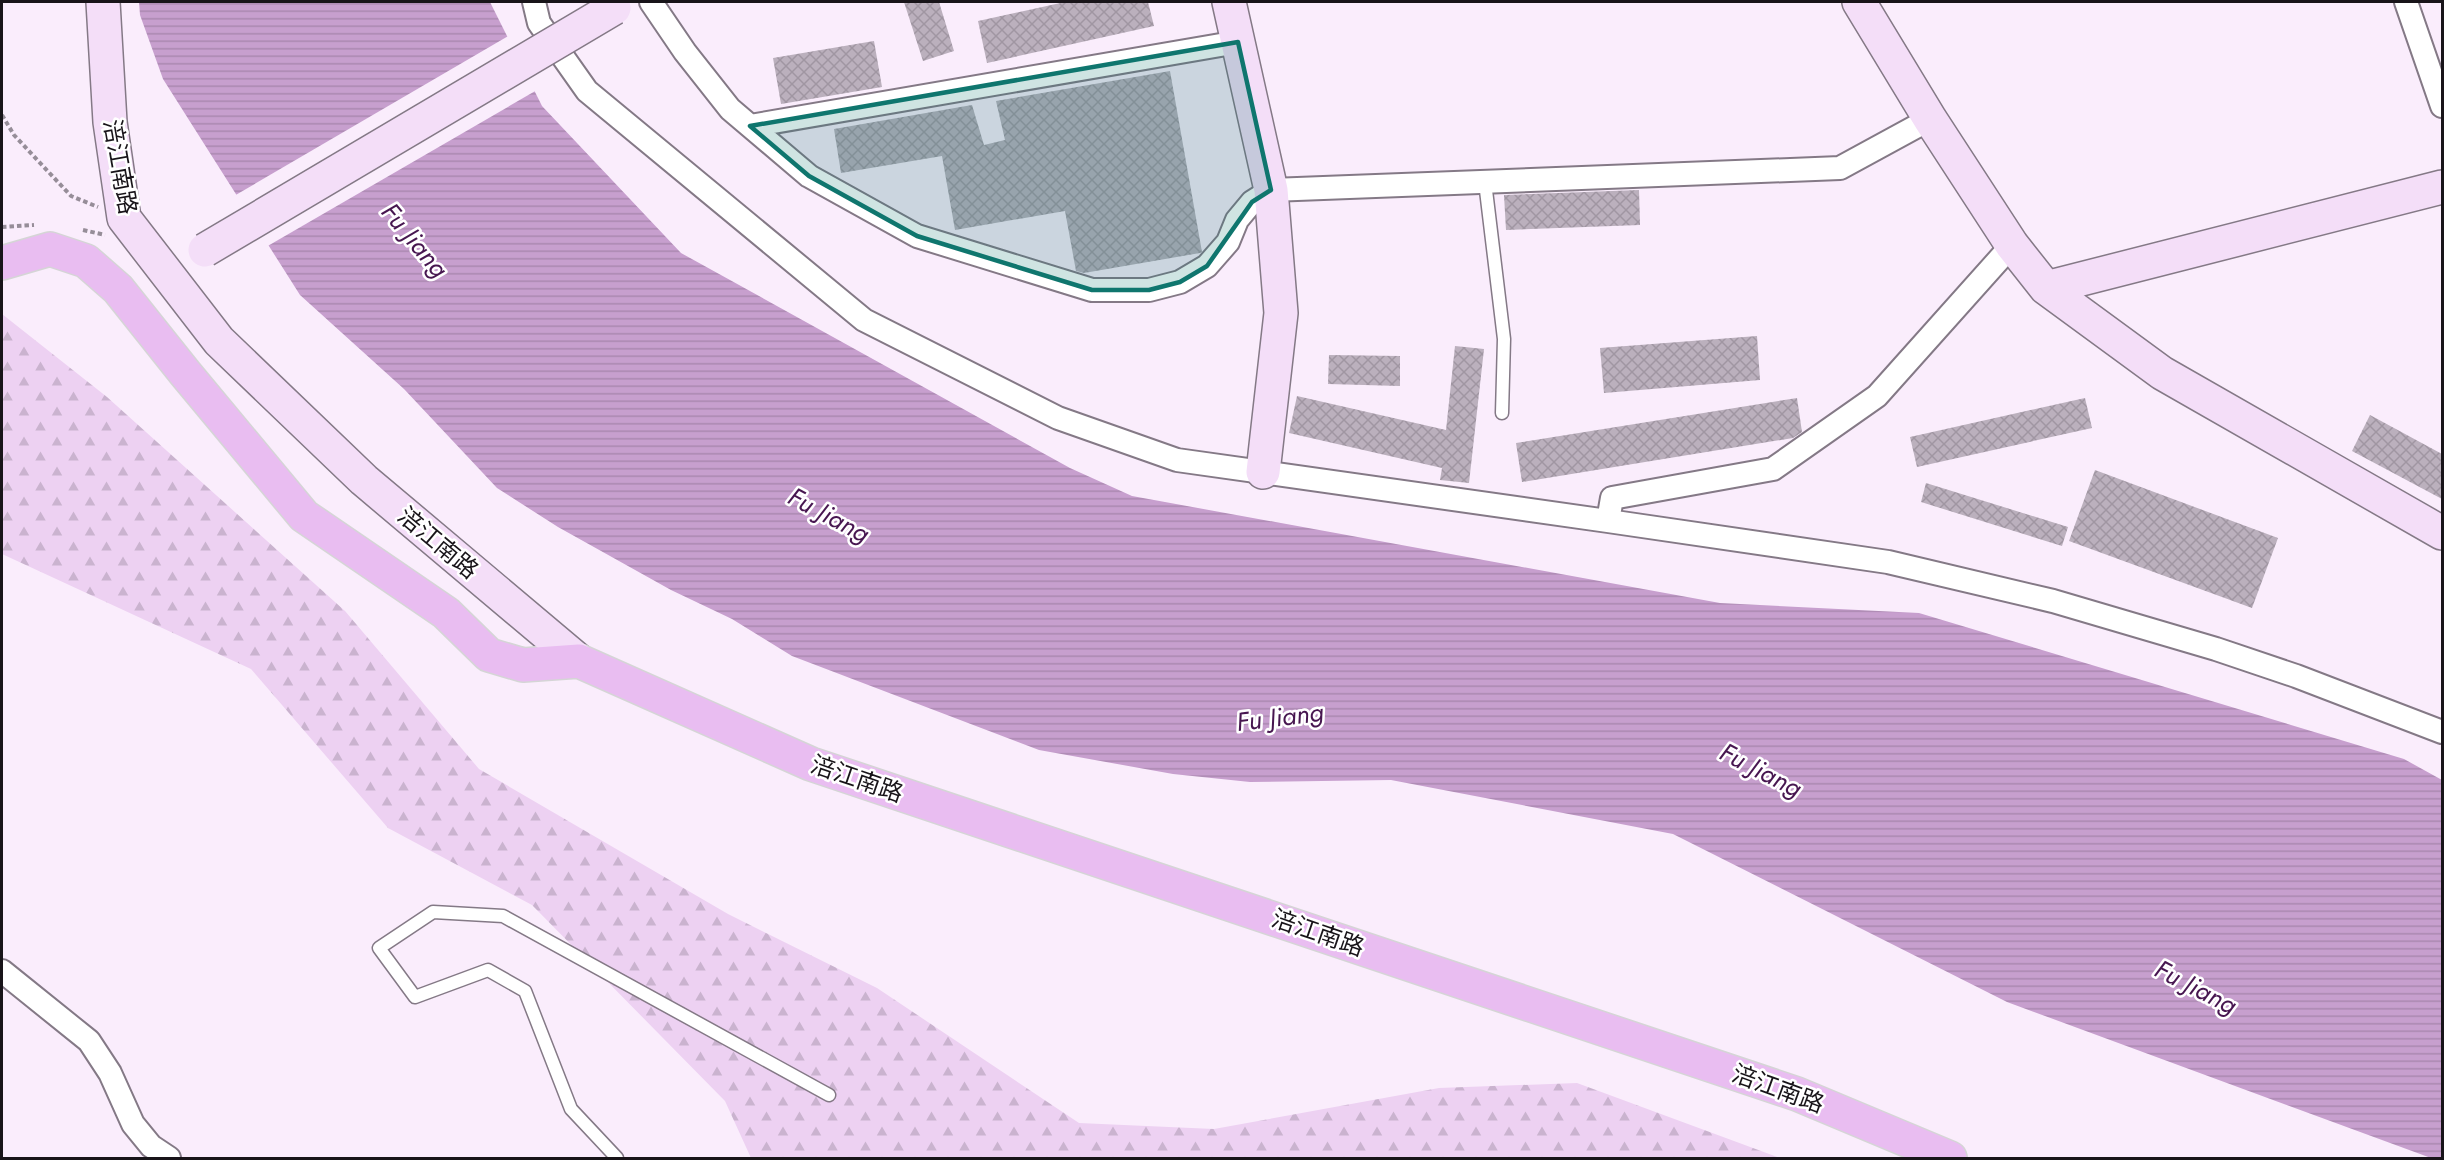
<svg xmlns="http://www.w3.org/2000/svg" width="2444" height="1160" viewBox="0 0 2444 1160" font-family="Jost,'Noto Sans SC',sans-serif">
<defs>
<pattern id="forest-firs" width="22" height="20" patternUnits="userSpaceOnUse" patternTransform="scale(1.5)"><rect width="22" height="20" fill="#edd1f2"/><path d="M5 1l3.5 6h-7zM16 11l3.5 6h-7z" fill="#cab3cf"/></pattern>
<pattern id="water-rules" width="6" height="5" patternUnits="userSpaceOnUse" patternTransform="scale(1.5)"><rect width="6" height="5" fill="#c79fce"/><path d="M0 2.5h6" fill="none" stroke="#aa88b0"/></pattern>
<pattern id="building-cross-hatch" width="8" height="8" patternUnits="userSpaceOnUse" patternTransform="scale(1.5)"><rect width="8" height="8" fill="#bbb0bd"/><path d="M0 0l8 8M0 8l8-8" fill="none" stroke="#a096a2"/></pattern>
</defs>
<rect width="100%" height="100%" fill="#faedfc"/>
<path fill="url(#forest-firs)" d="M2 314 107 397 345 611 479 769 728 914 877 988 1079 1123 1214 1129 1439 1088 1577 1083 1780 1158H751L725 1101 532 905 388 828 251 669 2 554Z"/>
<path fill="url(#water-rules)" d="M139 2H490L542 106 681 253 1070 468 1132 496 1720 603 1919 613 2404 759 2442 780V1158H2431L2007 1002 1673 834 1391 780 1250 782 1173 774 1039 750 792 656 732 619 671 590 558 527 497 488 404 389 300 295 163 79 140 15Z"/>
<path fill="#faedfc" d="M510 35 537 90 266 247 234 196Z"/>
<path fill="url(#building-cross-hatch)" d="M904 2H939L954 51 923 61Z
M1065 2H1148L1154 26 987 63 978 21Z
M874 41 882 87 781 104 773 58Z
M1170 71 1202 252 1200 253 1084 273 1076 271 1065 211 955 230 942 156 841 173 834 129 972 105 984 145 1005 140 996 101Z
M1639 190 1640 225 1506 230 1504 195Z
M1757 336 1760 380 1604 393 1600 348Z
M1455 346 1484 349 1469 483 1440 480 1442 468 1289 433 1297 396 1446 430Z
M1329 355 1400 356V386L1328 384Z
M1797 398 1802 432 1793 438 1522 482 1516 443Z
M2085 398 2092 428 1917 467 1910 437Z
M2370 415 2442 454V499L2352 451Z
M2095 470 2278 538 2252 608 2069 541Z
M1926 483 2068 527 2062 546 1921 502Z"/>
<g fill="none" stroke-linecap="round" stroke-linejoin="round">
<g stroke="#847986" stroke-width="15">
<path id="lane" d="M1485 182 1504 339 1502 413
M617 1158 571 1109 525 991 488 970 415 997 379 948 433 912 503 916 829 1095"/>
</g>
<g stroke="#847986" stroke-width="26">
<path id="street" d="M534 2 539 23 587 91 864 320 1058 418 1177 460 1608 521 1612 498 1773 469 1877 396 2012 245
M651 2 685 52 730 109 809 176 917 236 1092 290H1149L1180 282 1207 266 1228 242 1237 220 1252 202 1271 190 1840 168 1930 119
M2406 2 2442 106
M750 126 1238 42
M1608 521 1888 562 2053 601 2216 649 2296 676 2442 732
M2 971 89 1041 110 1073 133 1124 151 1146 169 1158"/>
</g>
<g stroke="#847986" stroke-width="36">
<path id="secondary" d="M103 2 110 122 124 218 219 341 364 480 579 661
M1229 2 1271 190 1281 313 1263 472
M1859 2 1930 119 2012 245 2046 288 2162 373 2442 533
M2046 288 2442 187"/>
</g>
<g stroke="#d5d5d6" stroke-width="36">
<path id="primary" d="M2 263 50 249 86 261 118 289 185 373 304 516 446 613 489 655 523 665 579 661 811 764 1797 1094 1950 1158"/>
</g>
<path stroke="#968d98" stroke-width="4" stroke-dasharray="4.5 3" stroke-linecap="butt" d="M2 115 14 135 71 196 98 207
M2 227 34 225
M83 230 105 235"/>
<use href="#lane" stroke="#fff" stroke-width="12"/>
<use href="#street" stroke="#fff" stroke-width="22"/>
<use href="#secondary" stroke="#f4def8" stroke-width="33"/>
<use href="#primary" stroke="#e9bdf1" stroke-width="33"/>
<g stroke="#847986" stroke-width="36" stroke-linecap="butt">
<path id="secondary-bridge" d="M205 250 614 8"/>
</g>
<use href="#secondary-bridge" stroke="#f4def8" stroke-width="33"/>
</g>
<path fill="#0f766e" fill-opacity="0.2" stroke="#0f766e" stroke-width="4.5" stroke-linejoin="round" d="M1238 42 1271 190 1252 202 1207 266 1180 282 1149 290H1092L917 236 809 176 750 126Z"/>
<g text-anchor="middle" stroke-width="5" stroke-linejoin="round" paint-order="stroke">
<g font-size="24" fill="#181419" stroke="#fff">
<text transform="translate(120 167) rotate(80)" y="8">涪江南路</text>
<text transform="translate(438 543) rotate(40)" y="8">涪江南路</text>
<text transform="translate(857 779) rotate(19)" y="8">涪江南路</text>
<text transform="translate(1318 933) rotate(19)" y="8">涪江南路</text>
<text transform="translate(1778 1089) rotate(20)" y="8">涪江南路</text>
</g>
<g font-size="26" font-style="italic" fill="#471650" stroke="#fff">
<text transform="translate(415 240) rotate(50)" y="9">Fu Jiang</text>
<text transform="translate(829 515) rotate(28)" y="9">Fu Jiang</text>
<text transform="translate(1280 717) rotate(-7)" y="9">Fu Jiang</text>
<text transform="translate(1761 770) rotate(27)" y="9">Fu Jiang</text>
<text transform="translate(2196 987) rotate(27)" y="9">Fu Jiang</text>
</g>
</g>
<rect width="2444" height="1160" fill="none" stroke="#181419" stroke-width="6"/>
</svg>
